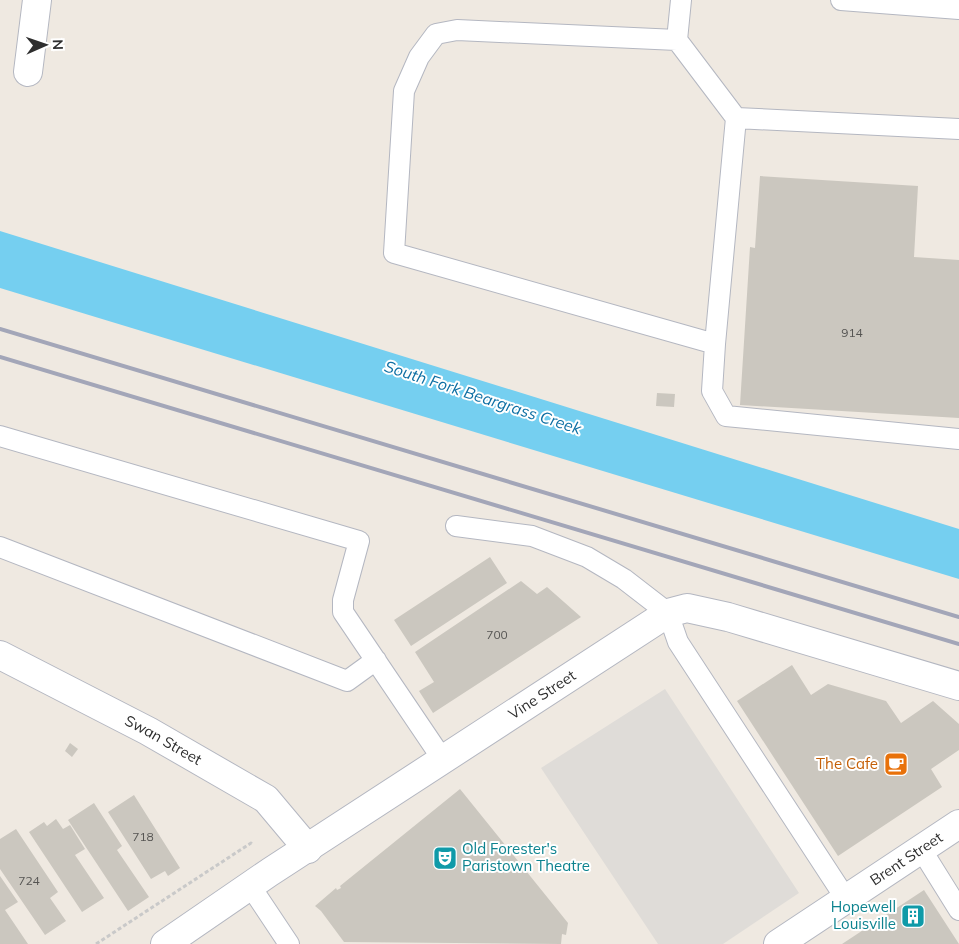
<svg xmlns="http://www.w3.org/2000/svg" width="959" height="944" viewBox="0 0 959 944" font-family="Mulish,sans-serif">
<rect width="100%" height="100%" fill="#efe9e1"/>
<path fill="#dfdcd8" d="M665 689 799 893 723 944H658L541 768Z"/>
<path fill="#75cff0" d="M0 231 959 529V579L0 288Z"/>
<path fill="#cbc7bf" d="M760 176 918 186 914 257 959 260V418L740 405 750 247 755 248Z
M657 393 675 394 674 407 656 406Z
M490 557 507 583 411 646 394 620Z
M521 581 537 594 547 587 581 617 433 713 419 691 434 682 415 652Z
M792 665 811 695 828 684 886 701 901 723 933 701 959 724V750L931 769 942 787 838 856 737 701Z
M70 743 78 749 72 757 65 751Z
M460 789 568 923 566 935 562 934 561 944 344 942 321 911 315 906 336 888 337 890 341 888 340 886Z
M134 795 180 868 168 876 165 871 151 879 108 812Z
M94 803 122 846 117 850 149 897 128 911 68 820Z
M56 819 63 829 70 825 85 849 75 855 104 898 82 912 29 832 44 822 47 826Z
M16 829 58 892 50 898 66 921 45 935 0 869V839Z
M0 876 18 902 5 910 28 944H0Z
M924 890 959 944H842Z"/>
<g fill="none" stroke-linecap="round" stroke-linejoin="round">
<g stroke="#b4b7c1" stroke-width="22">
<path id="lane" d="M681 0 677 40 457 30 436 34 419 57 404 91 394 253 715 344 712 391 726 416 959 439
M841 0 959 9
M677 40 736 118 715 344
M736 118 959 129
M0 436 359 541 343 600V612L443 760
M456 526 532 536 587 557 624 579 668 613 678 642 846 899
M0 547 347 681 376 660
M921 849 959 910
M251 887 289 944"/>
</g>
<g stroke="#b4b7c1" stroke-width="30">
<g id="street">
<path d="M28 72 37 0"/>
<path id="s1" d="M0 655 148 731 266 799 308 849"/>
<path id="s2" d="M165 944 270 872 668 613 687 608 728 617 959 686"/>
<path id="s3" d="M778 944 959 824"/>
</g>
</g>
<path stroke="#c9c9c9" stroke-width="3" stroke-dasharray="4 2.5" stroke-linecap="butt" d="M96 944 251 843 253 845"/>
<use href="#lane" stroke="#fff" stroke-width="20"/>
<use href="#street" stroke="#fff" stroke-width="28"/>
<path stroke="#a3a6b8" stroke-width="4" d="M0 329 959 617
M0 357 959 644"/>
</g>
<defs>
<g id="cafe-square" transform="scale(1.25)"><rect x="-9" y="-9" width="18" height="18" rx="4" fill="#e8710a" stroke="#fff"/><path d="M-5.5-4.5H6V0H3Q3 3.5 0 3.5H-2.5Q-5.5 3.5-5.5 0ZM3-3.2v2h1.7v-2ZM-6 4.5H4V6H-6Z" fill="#fff"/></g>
<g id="theatre-square" transform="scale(1.25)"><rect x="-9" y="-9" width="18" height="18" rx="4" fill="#0f9aa8" stroke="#fff"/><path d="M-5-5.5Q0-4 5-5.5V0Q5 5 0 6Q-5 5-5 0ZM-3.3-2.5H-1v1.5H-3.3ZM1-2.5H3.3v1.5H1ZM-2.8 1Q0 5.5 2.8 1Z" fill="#fff"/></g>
<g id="building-square" transform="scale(1.25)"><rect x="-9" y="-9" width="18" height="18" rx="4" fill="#0f9aa8" stroke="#fff"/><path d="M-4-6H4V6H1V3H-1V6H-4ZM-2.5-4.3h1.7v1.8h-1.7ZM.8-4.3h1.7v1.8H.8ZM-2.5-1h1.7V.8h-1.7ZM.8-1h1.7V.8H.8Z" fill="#fff"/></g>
</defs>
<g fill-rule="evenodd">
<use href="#cafe-square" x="896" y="764"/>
<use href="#theatre-square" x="445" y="858"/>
<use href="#building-square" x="913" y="916"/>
</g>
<g text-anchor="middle" stroke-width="4" stroke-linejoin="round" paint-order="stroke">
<g font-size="12" fill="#555452">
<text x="852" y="337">914</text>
<text x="497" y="639">700</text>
<text x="143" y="841">718</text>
<text x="29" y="885">724</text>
</g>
<g font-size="15" fill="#2e2e2e" stroke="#fff">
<text dy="5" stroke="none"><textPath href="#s2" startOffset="452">Vine Street</textPath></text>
<text dy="5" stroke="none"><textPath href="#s1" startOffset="184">Swan Street</textPath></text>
<text dy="5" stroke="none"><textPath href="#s3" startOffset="154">Brent Street</textPath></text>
</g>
<g font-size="15" fill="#c56008" stroke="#fff" text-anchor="end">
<text x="878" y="769">The Cafe</text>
</g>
<g font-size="15" fill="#0d838f" stroke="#fff" text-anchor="start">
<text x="462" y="854">Old Forester's<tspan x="462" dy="17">Paristown Theatre</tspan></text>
<text x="896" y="912" text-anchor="end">Hopewell<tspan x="896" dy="17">Louisville</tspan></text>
</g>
<g font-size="16" font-style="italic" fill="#0d6fa3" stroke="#fff">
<text transform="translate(483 397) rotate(18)" y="6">South Fork Beargrass Creek</text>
</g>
</g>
<g transform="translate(45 45) rotate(88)" stroke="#ffffff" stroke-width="4" paint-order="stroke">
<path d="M0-4L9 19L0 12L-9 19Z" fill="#2e2e2e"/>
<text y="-8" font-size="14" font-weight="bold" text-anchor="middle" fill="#2e2e2e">N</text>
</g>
</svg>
